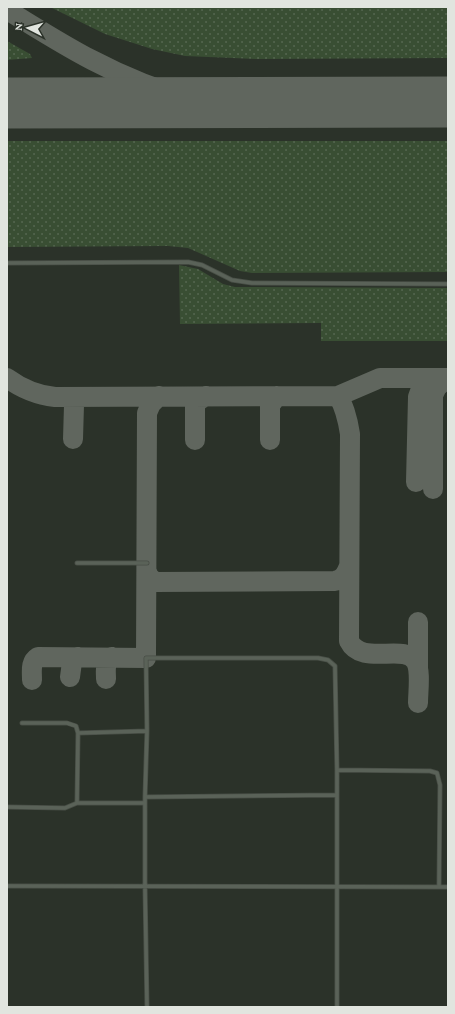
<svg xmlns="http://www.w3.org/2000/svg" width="455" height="1014" viewBox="0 0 455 1014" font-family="'Crimson Pro',serif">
<defs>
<pattern id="grass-dots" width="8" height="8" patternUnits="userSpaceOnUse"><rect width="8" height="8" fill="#394e33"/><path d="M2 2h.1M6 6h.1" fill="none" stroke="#556750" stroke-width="1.8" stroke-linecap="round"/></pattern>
</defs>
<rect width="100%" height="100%" fill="#2b3229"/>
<path fill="url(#grass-dots)" d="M50 7H448V58L257 59 185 56 152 49 105 34Z
M7 41 30 54 32 58 7 60Z
M7 141H448V272L252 273 240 271 188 248 168 246 7 247Z
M179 265 198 269 223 284 235 287 448 288V341H321V323L180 324Z"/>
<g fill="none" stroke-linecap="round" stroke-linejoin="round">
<path stroke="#60665e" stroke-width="20" d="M7 10C35 27 63 45 92 60 126 78 162 92 198 102
M7 378C22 389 36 395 55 397L338 396 380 378H448
M338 396C345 407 348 421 350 434L349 641C362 667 405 642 416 662 421 671 418 692 418 703
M73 439 74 405 77 397
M195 440V405L199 400 206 396
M270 440V405L277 396
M416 482 418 397 422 386 432 378
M433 489V395L437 387 447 378
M147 572 149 577 155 582 334 581C343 580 346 574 349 566
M418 622V669
M70 677 72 662 78 657
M106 679C106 670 104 663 112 657
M32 680C32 671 30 662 38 657L146 658 147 413 151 404 159 396"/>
<path stroke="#60665e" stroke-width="51" d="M7 103 448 102"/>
<g stroke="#494f47" stroke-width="5">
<path id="service" d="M7 263 188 262 202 265 232 280 252 283 448 284
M77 563H147
M22 723H67L76 726 78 733 77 803
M78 733 147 731
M337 770 430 771 437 773 440 785 439 887
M145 797 337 795
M7 807 65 808 77 803H145
M7 886 448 887
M147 1007 145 886V797L147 731 146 658H318L328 660 335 666 337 770V1007"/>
</g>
<use href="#service" stroke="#5a6258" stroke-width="3.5"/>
</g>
<rect width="455" height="1014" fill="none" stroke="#e1e5df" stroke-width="16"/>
<g transform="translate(28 28) rotate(276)" stroke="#2b3229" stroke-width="3" paint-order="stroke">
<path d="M0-3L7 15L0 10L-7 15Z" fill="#e1e5df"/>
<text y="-6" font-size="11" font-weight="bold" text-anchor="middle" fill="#e1e5df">N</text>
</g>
</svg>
